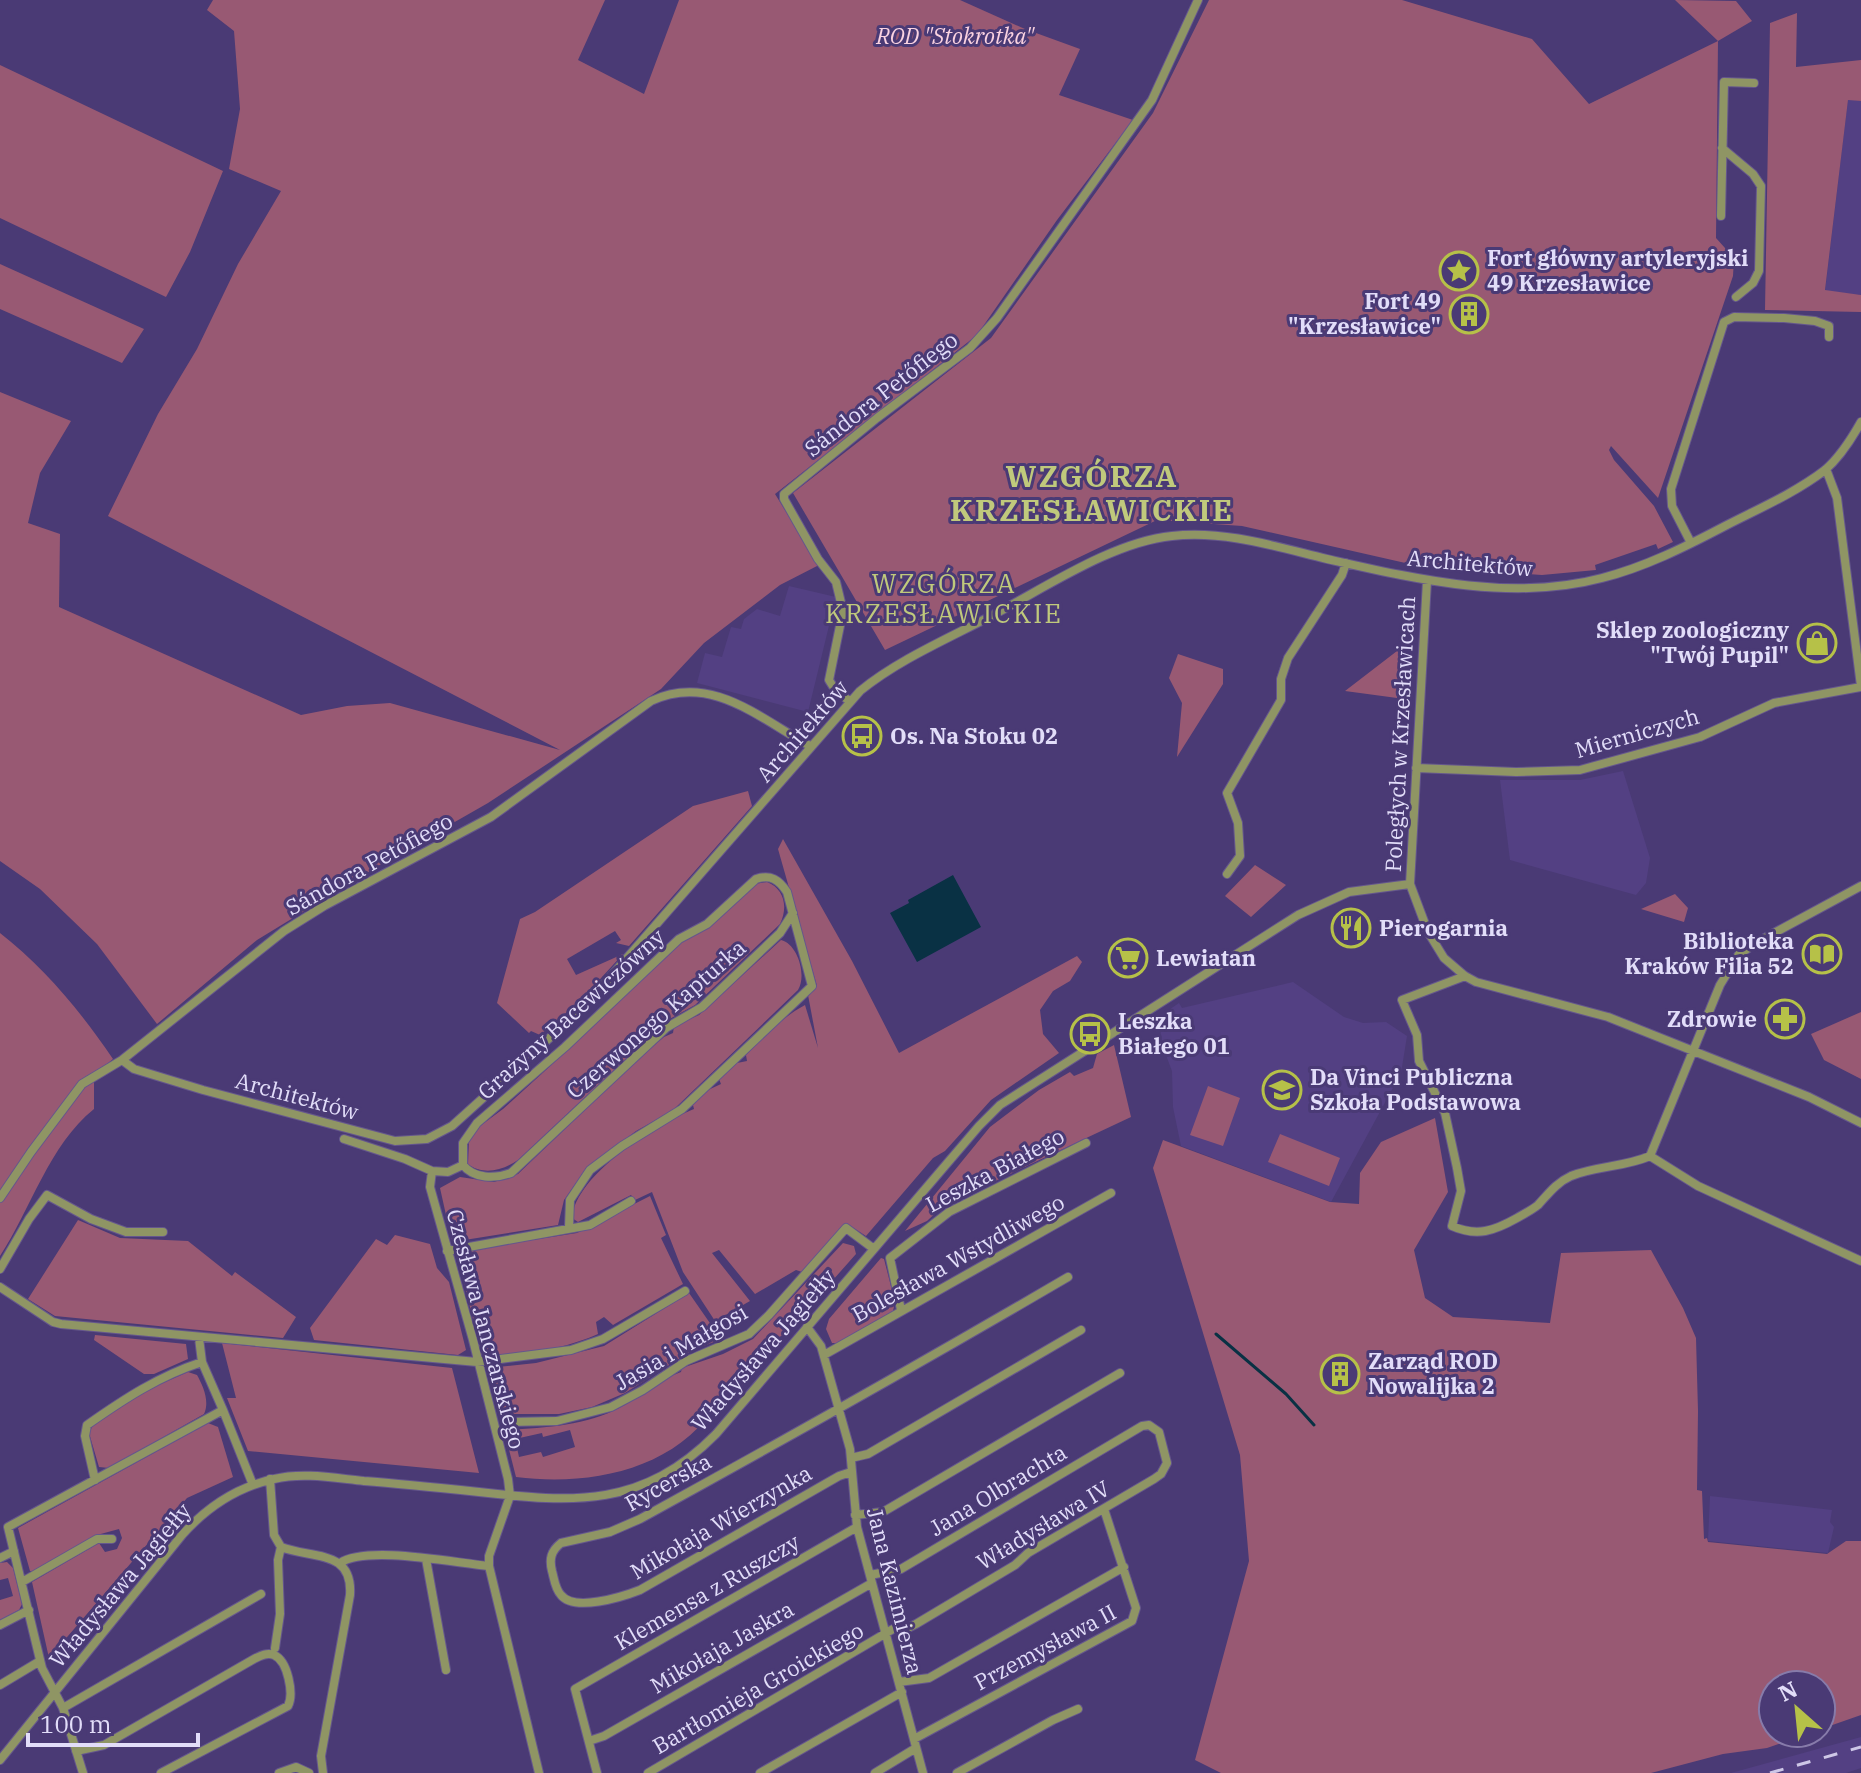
<svg xmlns="http://www.w3.org/2000/svg" width="1861" height="1773" viewBox="0 0 1861 1773" font-family="'IBM Plex Serif',serif">
<rect width="100%" height="100%" fill="#4a3a75"/>
<path fill="#534083" d="M1848 99 1861 101V295L1825 291Z
M789 586 836 597 808 712 697 683 705 653 722 657 731 627 741 629 744 619 757 609 780 616Z
M1623 771 1650 858 1646 883 1636 895 1510 860 1500 780H1580Z
M1293 982 1344 1017 1363 1023 1386 1022 1407 1036 1401 1073 1331 1202 1181 1146 1173 1107 1172 1071 1161 1042 1160 1016 1179 1003 1182 1008Z
M1710 1496 1832 1510 1830 1522 1834 1527 1828 1553 1708 1541Z
M1861 1737V1768L1846 1773H1731Z"/>
<path fill="#985973" fill-rule="evenodd" d="M213 0H605L578 60 644 94 679 0H960L1025 29 1080 49 1059 95 1133 120 1057 220 977 335 775 494 819 565 780 585 704 643 661 689 488 803 383 863 257 940 157 1024 97 944 40 889 0 861V392L71 421 40 473 28 523 60 534 59 607 301 715 347 706 390 703 560 750 108 516 158 414 197 349 238 264 281 191 229 169 240 109 234 31 207 10Z
M1209 0H1402L1532 39 1589 104 1718 41 1675 0 1736 1 1752 21 1718 41 1716 238 1734 258 1733 276 1658 498 1611 446 1609 450 1614 460 1654 506 1673 542 1658 549 1656 544 1595 565 1596 570 1542 575 1423 567 1242 526 1157 520 885 650 793 493 991 338 1153 113Z
M1797 13 1796 67 1861 60V101L1848 100 1825 290 1861 295V312L1765 310 1770 23Z
M0 65 223 171 190 252 166 297 0 218Z
M0 264 144 329 122 363 0 309Z
M1397 651H1407V661L1398 669 1397 698 1345 691Z
M1178 654 1223 669V684L1177 757 1182 703 1169 678Z
M748 791 752 806 629 946 616 943 621 940 615 931 567 959 576 975 623 954 580 1001 540 1035 531 1031 529 1033 497 1003 520 919 535 912 693 806Z
M783 839 852 961 899 1053 1077 956 1082 962 1070 981 1053 991 1040 1010 1043 1034 1059 1053 991 1100 945 1151 933 1158 866 1236 846 1223 802 1272 796 1270 755 1294 719 1250 712 1253 750 1301 715 1321 683 1272 652 1192 635 1200 631 1195 578 1222 572 1218C576 1174 657 1124 694 1109L693 1105 708 1090 721 1084 719 1079 737 1063 747 1061 746 1055C764 1037 782 1017 805 1005L818 1048 808 995 817 986 778 849Z
M1255 865 1286 885 1251 917 1225 896Z
M767 882C785 889 788 908 780 924L695 1005 666 1021 518 1160C504 1170 483 1176 468 1164L469 1140 476 1129 503 1109 547 1069 683 941 711 926 754 884Z
M1675 894 1688 908 1684 922 1641 909Z
M0 933C45 968 81 1012 113 1059L94 1075V1109C49 1145 31 1209 0 1256Z
M781 940C798 944 807 976 798 990L672 1111 636 1131 586 1169 564 1200 558 1225 452 1242 440 1188 460 1177 494 1182 518 1174 638 1059 664 1037 673 1033 674 1026 699 1015Z
M1861 1012V1079L1824 1060 1811 1034Z
M1114 1045 1131 1117 944 1205 927 1221 905 1231 990 1127 1039 1090 1070 1072 1074 1076 1093 1068 1097 1054Z
M1208 1086 1240 1098 1223 1146 1190 1135Z
M1435 1118 1448 1192 1414 1250 1425 1298 1453 1317 1550 1323 1561 1253 1651 1250 1683 1308 1696 1338 1698 1411 1697 1490 1702 1491 1704 1539 1707 1538 1708 1542 1827 1554 1846 1541H1861V1715L1821 1729V1685H1773V1733H1810L1767 1748 1723 1754 1651 1773H1221L1195 1760 1249 1561 1240 1455 1153 1168 1163 1140 1330 1202 1359 1204 1360 1173 1381 1142Z
M1280 1134 1340 1158 1329 1186 1268 1162Z
M650 1196 666 1235 661 1238 683 1284 613 1325 604 1317 596 1322 598 1334C567 1348 516 1358 482 1355L457 1255 461 1251 577 1233Z
M78 1220 120 1238 188 1241 232 1276 235 1272 296 1317 283 1338 55 1316 28 1299Z
M395 1235 430 1244 437 1268 449 1282 466 1350 458 1355 314 1340 310 1328 376 1239 387 1245Z
M843 1243 854 1246 856 1254 786 1333C763 1346 756 1367 742 1387 734 1397 725 1407 716 1416L713 1410C669 1472 586 1486 516 1477L504 1430C543 1428 586 1426 621 1407 642 1396 659 1380 681 1372L682 1368 723 1354 753 1339ZM570 1430 575 1447 543 1457 541 1452 519 1457 515 1439 542 1433 543 1437Z
M881 1258 884 1259 895 1302 893 1311 837 1343H832L826 1329 829 1319Z
M689 1293 721 1339 691 1351 625 1393 592 1407 559 1414H499L488 1368 536 1363 604 1346Z
M95 1335 186 1344 188 1359 154 1374H144L94 1340Z
M222 1343 452 1368 479 1473 248 1451 227 1398H236Z
M188 1372 197 1375C203 1386 210 1401 204 1414L109 1468 99 1467 89 1433 93 1425 147 1390Z
M208 1423 218 1427 233 1477 187 1498 49 1658 32 1582 99 1543 105 1552 117 1549 122 1538 119 1529 97 1535 35 1571H30L18 1528Z
M7 1562 13 1568 22 1604 19 1610 0 1620V1600L13 1596 8 1578 0 1580V1563Z"/>
<path fill="#093144" d="M953 875 981 927 917 962 890 913 909 903 908 900Z"/>
<g fill="none" stroke-linecap="round" stroke-linejoin="round">
<path stroke="#093144" stroke-width="3" d="M1216 1334 1286 1394 1314 1425"/>
<g stroke="#65578d" stroke-width="10">
<path id="minor" d="M1722 148 1753 174 1761 186 1759 271 1753 283 1736 297
M1721 216 1724 82 1754 83
M1826 469 1837 498 1861 686
M1691 543 1672 506 1671 489 1724 322 1734 317 1784 318 1815 321 1829 326V337
M1427 581 1410 884 1428 932 1444 958 1465 976 1476 982 1608 1017 1809 1097 1861 1123
M850 702 834 688 829 680 843 611 836 582 818 559 784 499V494L877 418 970 348 997 318 1152 100 1198 0
M1416 768 1516 772 1580 770 1700 737 1774 703 1861 687
M1227 874 1240 856 1238 823 1227 793 1281 700V679L1288 658 1342 575 1346 563
M1465 976 1402 1000 1417 1035 1419 1061 1445 1113 1457 1168 1461 1191 1452 1226C1477 1237 1494 1231 1517 1218 1524 1214 1532 1210 1538 1205 1549 1193 1556 1183 1571 1176 1596 1166 1625 1167 1650 1156L1720 985 1739 954 1763 939 1861 886
M122 1060 134 1069 203 1090 395 1141 427 1139 452 1126 585 1006 860 691C898 660 947 639 991 616 1045 588 1112 542 1172 536 1225 530 1277 547 1327 559 1416 579 1512 602 1602 578 1645 567 1685 547 1725 526 1758 509 1795 493 1825 470 1839 458 1852 438 1861 422
M344 1139 405 1159 432 1171 448 1172 463 1165C474 1179 495 1179 511 1173L666 1028 702 1007 780 933 793 913
M1650 1156 1698 1186 1861 1261
M463 1165V1143L477 1123 565 1047 679 939 707 924 756 879C771 874 779 880 787 892L812 986 682 1109 622 1146 590 1170 570 1200 569 1227
M432 1171 430 1187 473 1340 508 1479 510 1496 489 1556V1566L539 1773
M0 1198 31 1152 82 1084 122 1060 284 931 324 906 491 817 651 701C711 673 759 718 810 746
M447 1251 590 1225 631 1201
M0 1269 29 1219 47 1195 91 1219 126 1232H163
M0 1287 53 1322 61 1324 477 1362 571 1350 603 1339 685 1291
M901 1310 890 1258 949 1212 1086 1143
M807 1327 821 1346 850 1449 857 1527 923 1773
M199 1338 202 1362
M824 1355 1111 1193
M508 1422 557 1421 611 1407 643 1390 686 1361 749 1334 769 1315 846 1228 874 1249
M851 1458 868 1454 1081 1330
M851 1472 839 1476 640 1590C622 1597 574 1612 561 1595 555 1589 554 1578 552 1571 549 1559 551 1551 561 1543L610 1532 640 1519C784 1440 926 1360 1068 1277
M270 1479 274 1535 281 1547C312 1559 353 1549 350 1595L321 1756 323 1773
M95 1480 85 1436 87 1425C124 1399 159 1376 202 1362L223 1410
M855 1515 883 1512 1120 1373
M0 1558 14 1551
M426 1559 446 1670
M340 1563C368 1545 454 1563 489 1566
M22 1582 97 1539H112
M0 1625 29 1610
M275 1648 280 1614 278 1560 281 1547
M899 1682 929 1678 1124 1567
M0 1685 40 1661
M63 1708 261 1594
M914 1739 1132 1621 1136 1608 1104 1509
M589 1741 604 1736 872 1583
M76 1751 104 1745 254 1659C260 1656 267 1652 274 1655 288 1661 294 1694 288 1706L161 1773
M0 1760 182 1535C207 1507 237 1487 274 1479 303 1472 334 1478 364 1481 403 1484 441 1488 479 1492 574 1503 643 1508 716 1434L979 1126 1000 1105 1298 915 1349 892 1410 884
M83 1773 63 1708 42 1668 8 1527 223 1410 253 1485
M279 1773 296 1767 309 1773
M597 1773 575 1689 857 1527
M648 1773 893 1629 908 1628 916 1624 1015 1565 1028 1553 1154 1479 1161 1474 1167 1463 1159 1432 1149 1425 1142 1426 901 1569 870 1575
M760 1773 902 1692
M875 1773 916 1748
M957 1773 1053 1720 1078 1709"/>
</g>
<use href="#minor" stroke="#8f9564" stroke-width="8"/>
<path stroke="#cec7e7" stroke-width="3" stroke-dasharray="14 14" stroke-linecap="butt" d="M1770 1773 1861 1747"/>
</g>
<defs>
<g id="sight-ring" transform="scale(2)"><circle r="9.5" fill="#4a3a75" stroke="#b6c148" stroke-width="1.5"/><path d="M0-6L1.8-2.2L6-1.7L2.9 1.2L3.7 5.4L0 3.3L-3.7 5.4L-2.9 1.2L-6-1.7L-1.8-2.2Z" fill="#b6c148"/></g>
<g id="building-ring" transform="scale(2)"><circle r="9.5" fill="#4a3a75" stroke="#b6c148" stroke-width="1.5"/><path d="M-4-6H4V6H1V3H-1V6H-4ZM-2.5-4.3h1.7v1.8h-1.7ZM.8-4.3h1.7v1.8H.8ZM-2.5-1h1.7V.8h-1.7ZM.8-1h1.7V.8H.8Z" fill="#b6c148"/></g>
<g id="shop-ring" transform="scale(2)"><circle r="9.5" fill="#4a3a75" stroke="#b6c148" stroke-width="1.5"/><path d="M-5-2.5h2.3a2.7 3.5 0 0 1 5.4 0H5L5.5 6h-11ZM-1.5-2.5h3a1.5 2.3 0 0 0-3 0Z" fill="#b6c148"/></g>
<g id="bus-ring" transform="scale(2)"><circle r="9.5" fill="#4a3a75" stroke="#b6c148" stroke-width="1.5"/><path d="M-5-6H5V4H4V6H2V4H-2V6H-4V4H-5ZM-3.5-4V0h7V-4ZM-3.5 1.2v1.5H-2V1.2ZM2 1.2v1.5H3.5V1.2Z" fill="#b6c148"/></g>
<g id="restaurant-ring" transform="scale(2)"><circle r="9.5" fill="#4a3a75" stroke="#b6c148" stroke-width="1.5"/><path d="M-5-6h1v4h1v-4h1v4h1v-4h1v5L-1.5 .5V6h-2V.5L-5-1ZM5-6V6H3V1.5H1.5Q1.5-4 5-6Z" fill="#b6c148"/></g>
<g id="library-ring" transform="scale(2)"><circle r="9.5" fill="#4a3a75" stroke="#b6c148" stroke-width="1.5"/><path d="M-6-4Q-3-5.5-.7-3.5V5Q-3 3-6 4ZM6-4Q3-5.5 .7-3.5V5Q3 3 6 4Z" fill="#b6c148"/></g>
<g id="supermarket-ring" transform="scale(2)"><circle r="9.5" fill="#4a3a75" stroke="#b6c148" stroke-width="1.5"/><path d="M-6-5.5h2.5l.6 2H6L4.5 2H-2.5L-4.4-4H-6ZM-1.5 3.2a1.3 1.3 0 1 0 .1 0ZM3 3.2a1.3 1.3 0 1 0 .1 0Z" fill="#b6c148"/></g>
<g id="pharmacy-ring" transform="scale(2)"><circle r="9.5" fill="#4a3a75" stroke="#b6c148" stroke-width="1.5"/><path d="M-2-6h4v4h4v4h-4v4h-4v-4h-4v-4h4Z" fill="#b6c148"/></g>
<g id="school-ring" transform="scale(2)"><circle r="9.5" fill="#4a3a75" stroke="#b6c148" stroke-width="1.5"/><path d="M0-5L7-2L0 1L-7-2ZM-4 1L0 2.5L4 1V4Q0 6-4 4Z" fill="#b6c148"/></g>
</defs>
<g fill-rule="evenodd">
<use href="#sight-ring" x="1459" y="271"/>
<use href="#building-ring" x="1469" y="314"/>
<use href="#shop-ring" x="1817" y="643"/>
<use href="#bus-ring" x="862" y="736"/>
<use href="#restaurant-ring" x="1351" y="928"/>
<use href="#library-ring" x="1822" y="954"/>
<use href="#supermarket-ring" x="1128" y="958"/>
<use href="#pharmacy-ring" x="1785" y="1019"/>
<use href="#bus-ring" x="1090" y="1034"/>
<use href="#school-ring" x="1282" y="1090"/>
<use href="#building-ring" x="1340" y="1374"/>
</g>
<g text-anchor="middle" stroke-width="6" stroke-linejoin="round" paint-order="stroke">
<g font-size="22" font-style="italic" fill="#fbd3e1" stroke="#4a3a75">
<text x="955" y="44">ROD "Stokrotka"</text>
</g>
<g font-size="22" font-weight="bold" fill="#e2ddf9" stroke="#4a3a75" text-anchor="start">
<text x="1487" y="266">Fort główny artyleryjski<tspan x="1487" dy="25">49 Krzesławice</tspan></text>
<text x="1441" y="309" text-anchor="end">Fort 49<tspan x="1441" dy="25">"Krzesławice"</tspan></text>
<text x="1789" y="638" text-anchor="end">Sklep zoologiczny<tspan x="1789" dy="25">"Twój Pupil"</tspan></text>
<text x="890" y="744">Os. Na Stoku 02</text>
<text x="1379" y="936">Pierogarnia</text>
<text x="1794" y="949" text-anchor="end">Biblioteka<tspan x="1794" dy="25">Kraków Filia 52</tspan></text>
<text x="1156" y="966">Lewiatan</text>
<text x="1757" y="1027" text-anchor="end">Zdrowie</text>
<text x="1118" y="1029">Leszka<tspan x="1118" dy="25">Białego 01</tspan></text>
<text x="1310" y="1085">Da Vinci Publiczna<tspan x="1310" dy="25">Szkoła Podstawowa</tspan></text>
<text x="1368" y="1369">Zarząd ROD<tspan x="1368" dy="25">Nowalijka 2</tspan></text>
</g>
<g font-size="22" fill="#e2ddf9" stroke="#4a3a75">
<text transform="translate(881 394) rotate(-38)" y="8">Sándora Petőfiego</text>
<text transform="translate(1470 563) rotate(5)" y="8">Architektów</text>
<text transform="translate(802 731) rotate(-49)" y="8">Architektów</text>
<text transform="translate(1637 733) rotate(-16)" y="8">Mierniczych</text>
<text transform="translate(1400 734) rotate(-87)" y="8">Poległych w Krzesławicach</text>
<text transform="translate(369 864) rotate(-29)" y="8">Sándora Petőfiego</text>
<text transform="translate(571 1014) rotate(-42)" y="8">Grażyny Bacewiczówny</text>
<text transform="translate(656 1019) rotate(-41)" y="8">Czerwonego Kapturka</text>
<text transform="translate(297 1096) rotate(15)" y="8">Architektów</text>
<text transform="translate(995 1170) rotate(-28)" y="8">Leszka Białego</text>
<text transform="translate(958 1258) rotate(-29)" y="8">Bolesława Wstydliwego</text>
<text transform="translate(486 1329) rotate(75)" y="8">Czesława Janczarskiego</text>
<text transform="translate(681 1347) rotate(-30)" y="8">Jasia i Małgosi</text>
<text transform="translate(763 1350) rotate(-49)" y="8">Władysława Jagiełły</text>
<text transform="translate(668 1482) rotate(-29)" y="8">Rycerska</text>
<text transform="translate(998 1490) rotate(-31)" y="8">Jana Olbrachta</text>
<text transform="translate(721 1522) rotate(-30)" y="8">Mikołaja Wierzynka</text>
<text transform="translate(1043 1525) rotate(-31)" y="8">Władysława IV</text>
<text transform="translate(120 1585) rotate(-50)" y="8">Władysława Jagiełły</text>
<text transform="translate(895 1591) rotate(76)" y="8">Jana Kazimierza</text>
<text transform="translate(707 1592) rotate(-30)" y="8">Klemensa z Ruszczy</text>
<text transform="translate(722 1647) rotate(-30)" y="8">Mikołaja Jaskra</text>
<text transform="translate(1045 1647) rotate(-28)" y="8">Przemysława II</text>
<text transform="translate(758 1688) rotate(-30)" y="8">Bartłomieja Groickiego</text>
</g>
<g font-size="26" letter-spacing="2" fill="#c0c97c" stroke="#4a3a75">
<text x="944" y="593">WZGÓRZA<tspan x="944" dy="30">KRZESŁAWICKIE</tspan></text>
</g>
<g font-size="30" font-weight="bold" letter-spacing="2" fill="#c0c97c" stroke="#4a3a75">
<text x="1092" y="487">WZGÓRZA<tspan x="1092" dy="34">KRZESŁAWICKIE</tspan></text>
</g>
</g>
<g transform="translate(1797 1709) rotate(333)"><circle r="38" fill="#4a3a75" stroke="#877baa" stroke-width="2"/>
<path d="M0-6L14 30L0 20L-14 30Z" fill="#b6c148"/>
<text y="-12" font-size="22" font-weight="bold" text-anchor="middle" fill="#e2ddf9">N</text>
</g>
<path d="M28 1733v12h170v-12" fill="none" stroke="#e2ddf9" stroke-width="4"/>
<text x="40" y="1733" font-size="24" fill="#e2ddf9" stroke="#4a3a75" stroke-width="6" paint-order="stroke">100 m</text>
</svg>
